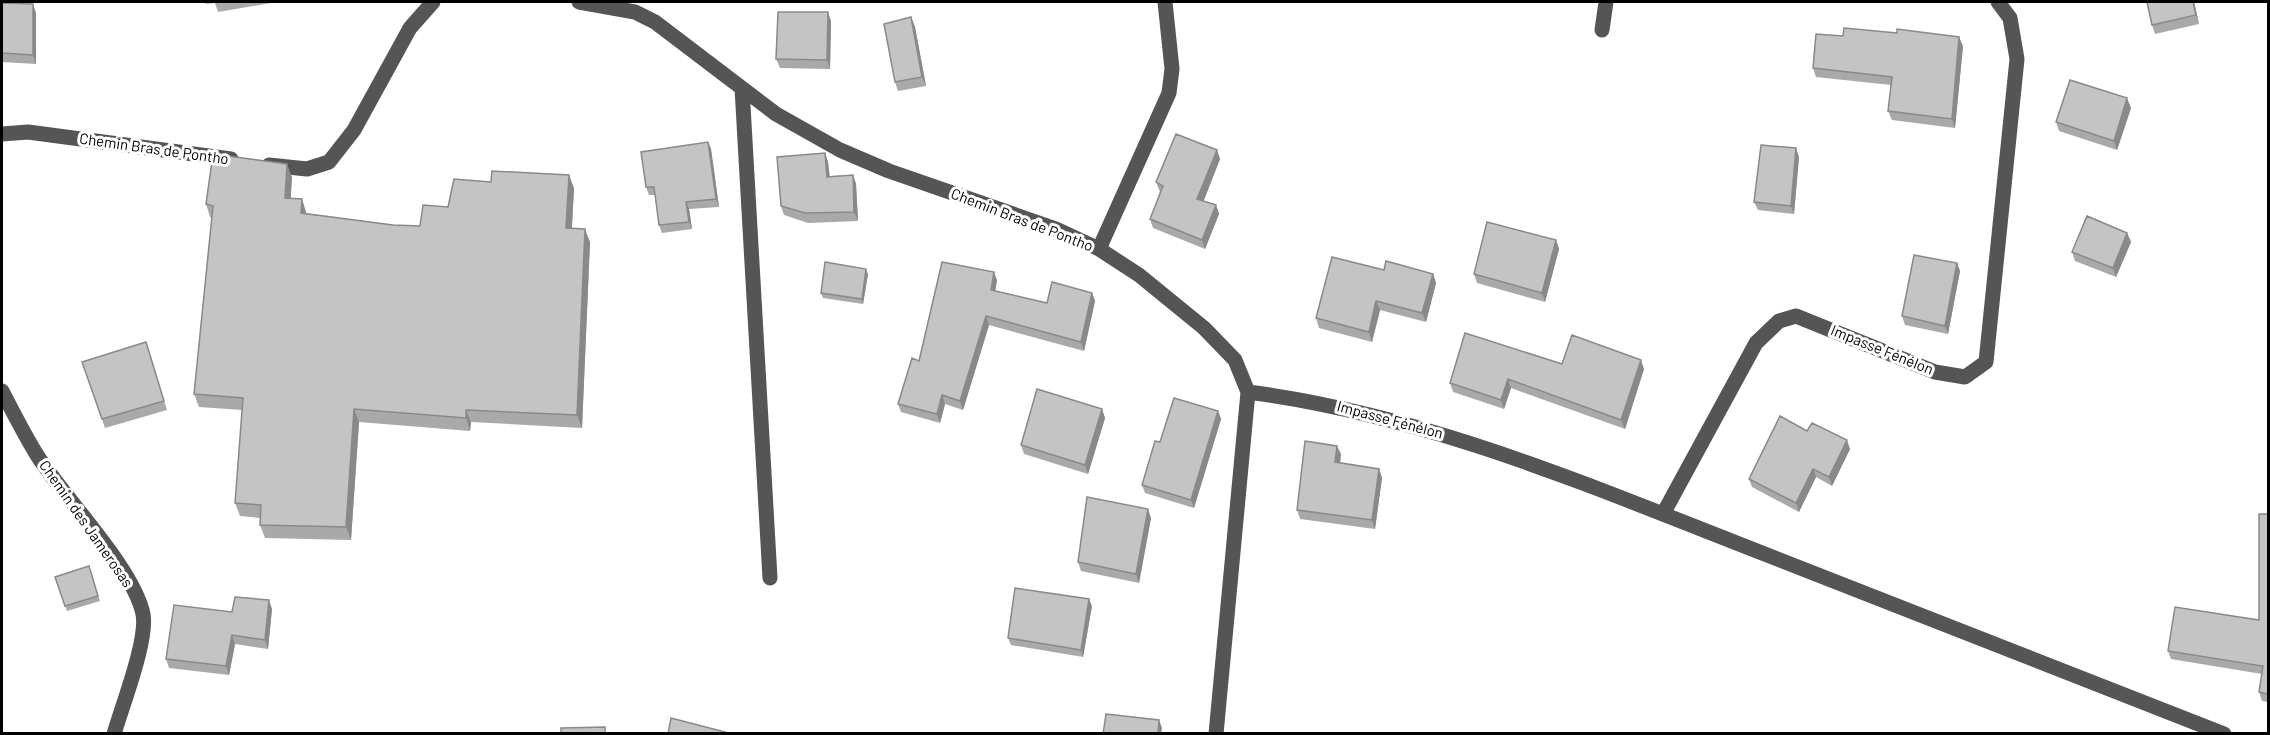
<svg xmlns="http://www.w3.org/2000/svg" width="2270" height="735" viewBox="0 0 2270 735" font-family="Barlow,sans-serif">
<rect width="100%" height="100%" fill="#fff"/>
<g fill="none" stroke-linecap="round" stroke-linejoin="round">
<path stroke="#555" stroke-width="15" d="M579 2 635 12 655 22 776 114 840 150 889 171 1056 229 1099 249 1139 275 1204 328 1235 360 1248 392 1216 734
M1602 30 1606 2
M742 88 770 578
M2 134 28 132 231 159
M269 165 307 169 329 162 354 130 410 28 433 2
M1099 249 1169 93 1172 69 1165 2
M2 391C13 412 24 434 37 455 64 498 133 567 143 614 148 640 122 706 114 734
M1248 392C1422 415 1573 479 1734 542 1898 606 2061 670 2224 734
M1663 514 1756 343 1779 321 1796 316 1935 372 1965 377 1986 362 2017 59 2010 18 1998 2"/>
</g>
<path fill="#a9a9a9" d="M205 2H271V3L218 12 215 3 206 4Z
M2147 2H2194L2199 24 2155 34 2152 25Z
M2 3 36 13V64L2 62Z
M911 17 915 27 926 86 898 91 895 82Z
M831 21 830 69 780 68 776 59Z
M1843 36 1963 46 1955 128 1892 120 1888 111 1891 85 1816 77 1813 68Z
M2131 108 2117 150 2059 131 2056 122Z
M708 142 711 149 719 207 689 209 692 229 662 233 659 225 655 195H649L646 187Z
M1217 150 1220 159 1203 201 1216 205 1219 214 1205 249 1153 228 1150 219 1160 192 1156 182Z
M825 153 828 162 830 176 853 175 856 184 858 221 808 223 784 215 781 206Z
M1799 157 1794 214 1758 210 1754 202Z
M292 177 290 198 302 199 306 214 393 225 420 226 448 207 574 188 572 228 590 242 582 428 471 422 470 431 359 422 351 540 265 538 260 525V518L240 516 235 503 242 410 199 407 194 394 212 218 210 217 206 204Z
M2127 233 2131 242 2116 277 2075 261 2072 252Z
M1556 240 1559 249 1545 302 1477 283 1474 274Z
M1957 263 1960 271 1948 334 1905 325 1902 316Z
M1384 270 1433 274 1436 283 1426 322 1380 310 1372 342 1319 328 1316 318Z
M868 274 863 304 823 298 821 293Z
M997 280 995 291 1047 303 1092 293 1095 301 1084 351 989 325 963 410 945 404 940 423 901 412 898 404 919 361Z
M149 351 167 410 105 428 82 362Z
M1562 364 1644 369 1625 429 1511 388 1504 409 1453 392 1450 383Z
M1102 409 1105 418 1088 474 1024 454 1021 445Z
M1218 411 1221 419 1194 508 1145 493 1142 485 1160 442Z
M1807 431 1850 449 1832 486 1816 477 1799 512 1752 487 1749 479Z
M1341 454 1340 463 1379 469 1382 478 1375 529 1300 519 1297 510Z
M2268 514V702L2262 701 2259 692 2262 674 2171 659 2168 651 2259 620Z
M1151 518 1139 583 1081 571 1078 562Z
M89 566 100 601 67 611 55 577Z
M1092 606 1083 657 1011 645 1008 638Z
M272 609 268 649 235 644 229 675 169 668 166 659 232 612Z"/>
<path fill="#898989" d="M2193 2H2194L2199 24 2196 15Z
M33 4 36 13V64L33 55Z
M828 12 831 21 830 69 827 60Z
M911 17 915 27 926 86 922 77Z
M1959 37 1963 46 1955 128 1952 119Z
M2127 98 2131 108 2117 150 2114 141Z
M708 142 711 149 719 207 716 199Z
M1796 148 1799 157 1794 214 1791 206Z
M1217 150 1220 159 1201 208 1197 199Z
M825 153 828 162 830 186 827 177Z
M287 164 292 177 290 211 285 198Z
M569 175 574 188 571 241 566 228Z
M853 175 856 184 858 221 854 212Z
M302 199 306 212 305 226 301 213Z
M686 202 689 209 692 229 689 222Z
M1216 205 1219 214 1205 249 1202 240Z
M585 229 590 242 582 428 577 415Z
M2127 233 2131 242 2116 277 2113 268Z
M1556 240 1559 249 1545 302 1542 293Z
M1957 263 1960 271 1948 334 1945 326Z
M866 269 868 274 863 304 862 299Z
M994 272 997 280 994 299 991 290Z
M1433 274 1436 283 1426 322 1422 313Z
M1092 293 1095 301 1084 351 1081 342Z
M1376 301 1380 310 1372 342 1369 332Z
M986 316 989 325 963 410 960 401Z
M1641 360 1644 369 1625 429 1621 420Z
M1508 379 1511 388 1504 409 1501 400Z
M942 395 945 404 940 423 937 414Z
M354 409 359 422 351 540 346 527Z
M1102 409 1105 418 1088 474 1085 465Z
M466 410 471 422 470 431 466 418Z
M1218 411 1221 419 1194 508 1191 500Z
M1847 440 1850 449 1832 486 1829 477Z
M1337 446 1341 454 1339 471 1335 462Z
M1379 469 1382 478 1375 529 1372 520Z
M1813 469 1816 477 1799 512 1796 503Z
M1148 509 1151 518 1139 583 1136 574Z
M1089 599 1092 606 1083 657 1081 650Z
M269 600 272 609 268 649 265 640Z
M232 635 235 644 229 675 226 666Z
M1159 720 1162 728 1161 734H1158Z"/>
<path fill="#c4c4c4" stroke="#898989" stroke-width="1.5" d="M2147 2H2193L2196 15 2152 25Z
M2 3 33 4V55L2 53Z
M778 12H828L827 60 776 59Z
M911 17 922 77 895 82 884 24Z
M1844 28 1897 33V29L1959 37 1952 119 1888 111 1892 77 1813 68 1816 34 1843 36Z
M2070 80 2127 98 2114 141 2056 122Z
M1176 134 1217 150 1197 199 1216 205 1202 240 1150 219 1163 186 1156 182Z
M708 142 716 199 686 202 689 222 659 225 654 187H646L641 152Z
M1761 145 1796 148 1791 206 1754 202Z
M825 153 827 177 853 175 854 212 805 213 781 206 777 157Z
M213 154 287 164 285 198 302 199 301 213 393 225 420 226 423 205 448 207 454 179 491 182 492 171 569 175 566 228 585 229 577 415 466 410V418L354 409 346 527 260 525 261 505 235 503 243 398 194 394 213 206 206 204Z
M2087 216 2127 233 2113 268 2072 252Z
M1487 222 1556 240 1542 293 1474 274Z
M1914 255 1957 263 1945 326 1902 316Z
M1332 257 1384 270 1386 261 1433 274 1422 313 1376 301 1369 332 1316 318Z
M825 262 866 269 862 299 821 293Z
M942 262 994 272 991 290 1047 303 1052 282 1092 293 1081 342 986 316 960 401 942 395 937 414 898 404 912 358 919 361Z
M1465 333 1562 364 1572 335 1641 360 1621 420 1508 379 1501 400 1450 383Z
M146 342 164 401 102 419 82 362Z
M1037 389 1102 409 1085 465 1021 445Z
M1174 398 1218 411 1191 500 1142 485 1155 441 1160 442Z
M1780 416 1807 431 1812 423 1847 440 1829 477 1813 469 1796 503 1749 479Z
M1305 441 1337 446 1335 462 1379 469 1372 520 1297 510Z
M1087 497 1148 509 1136 574 1078 562Z
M2259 514H2268V694L2259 692 2263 666 2168 651 2175 607 2259 620Z
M89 566 98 596 65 606 55 577Z
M1015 588 1089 599 1081 650 1008 638Z
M235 597 269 600 265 640 232 635 226 666 166 659 174 605 232 612Z
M1106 714 1159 720 1158 734H1103Z
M671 718 729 733V734H668Z
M605 727V734H561V728Z"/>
<g text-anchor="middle" stroke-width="6" stroke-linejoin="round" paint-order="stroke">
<g font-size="15" fill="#000" stroke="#fff">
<text transform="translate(154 149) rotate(8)" y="5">Chemin Bras de Pontho</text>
<text transform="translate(1022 220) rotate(21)" y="5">Chemin Bras de Pontho</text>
<text transform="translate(1882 350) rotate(22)" y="5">Impasse Fénélon</text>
<text transform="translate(1390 420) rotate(15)" y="5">Impasse Fénélon</text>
<text transform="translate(86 524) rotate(55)" y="5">Chemin des Jamerosas</text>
</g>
</g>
<rect width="2270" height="735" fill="none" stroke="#000000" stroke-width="6"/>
</svg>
